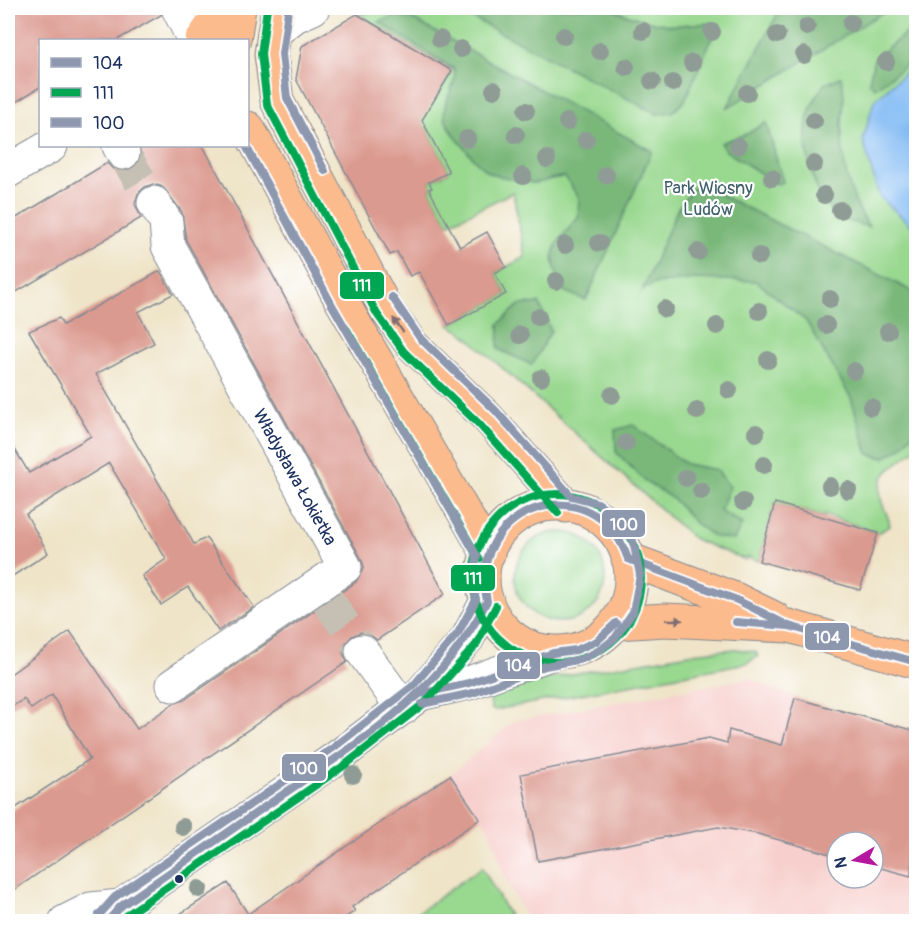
<svg xmlns="http://www.w3.org/2000/svg" width="924" height="929" viewBox="0 0 924 929" font-family="Pangolin,sans-serif">
<rect width="100%" height="100%" fill="#fff"/>
<filter id="ink" filterUnits="userSpaceOnUse"><feTurbulence type="fractalNoise" baseFrequency=".0167" numOctaves="2"/><feDisplacementMap in="SourceGraphic" scale="12" xChannelSelector="R" yChannelSelector="G"/><feConvolveMatrix kernelMatrix="1 2 1 2 8 2 1 2 1" color-interpolation-filters="sRGB"/></filter>
<filter id="wash" filterUnits="userSpaceOnUse"><feTurbulence type="fractalNoise" baseFrequency=".008" numOctaves="4" result="noise"/><feDisplacementMap in="SourceGraphic" scale="24" xChannelSelector="R" yChannelSelector="G"/><feGaussianBlur stdDeviation="1.35" result="paint"/><feColorMatrix in="noise" values="0 0 0 0 0 0 0 0 0 0 0 0 0 0 0 0 0 1.4 0 .05"/><feComposite in="paint" operator="in"/></filter>
<g filter="url(#wash)">
<rect width="100%" height="100%" fill="#efe4c8"/>
<path fill="#f7d0cd" fill-rule="evenodd" d="M749 678 795 698 916 732V800L908 921H528L506 881 490 831 450 775 514 721ZM837 842H873V878H837Z"/>
<path fill="#99d88f" stroke="#5a8476" stroke-width="1.5" d="M370 8H916V448C898 466 873 470 882 503 885 511 889 517 890 526L878 533 825 515 824 517 775 503 759 561 747 557 746 560 694 539 462 332 449 325 506 294 495 273 525 257 513 192 448 224 429 189 432 188 429 182 449 172 426 128 423 129 413 84 436 98 452 70 357 14 374 11Z
M515 577a45 45 0 1 1 90 0a45 45 0 1 1-90 0Z
M736 649 756 652 758 656 747 663 495 710 491 709 490 697 520 683 701 652Z
M482 867 512 921H406Z"/>
<path fill="#7ab87a" stroke="#4a746c" stroke-width="1.5" d="M453 8H609C629 16 648 22 669 25 685 26 701 22 718 24L684 102 672 112 657 114Z
M781 8H890L727 108Z
M396 15 414 20 652 151 586 300 565 292C546 253 550 250 578 218L579 198 565 177C554 176 544 183 534 183 525 182 495 176 488 172 478 166 447 128 445 118 441 99 459 86 454 69L379 22Z
M916 25V58L875 88 869 82 874 59Z
M841 77C846 94 843 106 842 123 841 163 848 194 869 227 857 224 844 221 834 213 812 194 800 141 809 113 812 103 819 93 824 84Z
M766 122 783 182 777 184 726 151 721 143 749 133Z
M697 183 916 293V429L902 447 884 458 868 454 851 398 806 321 756 281 694 279 653 284 642 291 678 208Z
M539 303 551 331 532 365 498 349 499 324 519 305Z
M633 425 686 464 717 470 730 487 720 511 742 524 734 540 715 537 696 524 673 499 645 481 616 452 615 430Z"/>
<path fill="#84bcf4" stroke="#5076a9" stroke-width="1.5" d="M916 63V230L879 196 863 140 874 101Z"/>
<g id="blocks">
<path fill="#db9a8f" d="M8 8H159L161 15 117 40H40V87L8 107Z
M357 14 452 71 422 120 449 172 429 182 432 188 429 189 460 247 487 232 506 267 495 273 506 294 449 325 419 272 410 276 397 252 390 255 296 79 302 46Z
M140 146H203L445 594 377 640 369 634 361 632 352 636 345 644 343 653 347 662 8 894V813L90 759 52 695 31 709 24 699 8 709V676L70 631 137 729 173 704 184 700 356 582 364 567 361 558 186 240 182 212 163 187 153 184 145 187 138 194 135 204 141 218 8 297V223L107 163 113 169 122 172 133 169 139 162Z
M160 271 173 294 138 312 154 343 96 374 194 544 206 538 254 607 218 631 188 587 161 605 142 576 166 559 109 463 26 514 48 553 8 579V438L29 473 91 436 29 331 59 318 63 325Z
M775 503 878 533 860 590 759 561Z
M795 698 912 730V733L916 734V800L911 876 873 866V842H837V856L758 834 718 827 538 861 521 774 709 738 727 743 729 730 782 745Z
M450 775 480 819 352 907 355 911 340 921H169L228 883 248 914Z"/>
</g>
</g>
<g filter="url(#ink)">
<use href="#blocks" fill-opacity="0" stroke="#858a93" stroke-width="1.5"/>
<g fill="none" stroke-linecap="round" stroke-linejoin="round">
<path stroke="#c5c0b3" stroke-width="33" stroke-dasharray="33 16" stroke-linecap="butt" d="M123 153 154 203
M326 598 362 651"/>
<g stroke="#858a93" stroke-width="35">
<path id="minor" d="M178 8 194 40
M274 32 295 16 313 8
M119 146 123 153
M8 171 51 146
M154 203 166 222 168 246 345 567 173 685
M362 651 403 708
M420 694 469 683 553 653
M65 922 91 909 121 906
M107 922 121 906 339 756 420 694 467 639 487 601"/>
</g>
<g stroke="#858a93" stroke-width="35">
<path id="major" d="M278 8 271 54 277 101 386 309 412 345 487 417 566 506
M202 40 224 8
M234 40 239 8
M248 128 341 300 488 554
M483 578a74 74 0 1 1 148 0a74 74 0 1 1-148 0Z
M628 559 737 600 774 618
M616 623 665 620 789 626 916 662"/>
</g>
<use href="#minor" stroke="#fff" stroke-width="33"/>
<use href="#major" stroke="#fbbb8d" stroke-width="33"/>
<g stroke="#fff" stroke-width="12">
<path id="bus-1" d="M736 622 789 626 916 662
M415 698 420 694 469 683 553 653 576 650 597 641 616 623
M107 922 121 906C175 869 228 832 282 795 363 740 442 691 487 601 465 507 594 462 628 559L737 600 789 626"/>
</g>
<g stroke="#fff" stroke-width="12">
<path id="bus-2" d="M267 8 261 54 267 104 377 314 404 352 479 424 558 513
M347 330 479 559
M473 578a84 84 0 1 1 168 0a84 84 0 1 1-168 0Z
M121 922 128 914 345 765 426 702 476 645 496 606"/>
</g>
<g stroke="#fff" stroke-width="12">
<path id="bus-3" d="M288 10 282 54 287 98 325 171
M392 297 420 338 495 410 571 496 598 503 622 521 633 541 640 575 633 612 615 638 600 650 582 659 545 666 473 693 422 704
M99 915 115 897 333 748 413 686 458 633 476 600 473 583 477 556 332 305 246 146"/>
</g>
<use href="#bus-1" stroke="#8d97ae" stroke-width="8"/>
<use href="#bus-2" stroke="#00a651" stroke-width="8"/>
<use href="#bus-3" stroke="#8d97ae" stroke-width="8"/>
</g>
<g fill="#8f9c96">
<circle cx="851" cy="23" r="9"/>
<circle cx="807" cy="27" r="9"/>
<circle cx="643" cy="31" r="9"/>
<circle cx="712" cy="32" r="9"/>
<circle cx="777" cy="35" r="9"/>
<circle cx="564" cy="36" r="9"/>
<circle cx="440" cy="39" r="9"/>
<circle cx="461" cy="49" r="9"/>
<circle cx="600" cy="51" r="9"/>
<circle cx="804" cy="55" r="9"/>
<circle cx="886" cy="62" r="9"/>
<circle cx="692" cy="63" r="9"/>
<circle cx="626" cy="67" r="9"/>
<circle cx="652" cy="81" r="9"/>
<circle cx="673" cy="83" r="9"/>
<circle cx="494" cy="90" r="9"/>
<circle cx="747" cy="93" r="9"/>
<circle cx="526" cy="111" r="9"/>
<circle cx="814" cy="121" r="9"/>
<circle cx="567" cy="122" r="9"/>
<circle cx="516" cy="135" r="9"/>
<circle cx="467" cy="139" r="9"/>
<circle cx="586" cy="140" r="9"/>
<circle cx="738" cy="146" r="9"/>
<circle cx="547" cy="159" r="9"/>
<circle cx="814" cy="164" r="9"/>
<circle cx="606" cy="175" r="9"/>
<circle cx="523" cy="176" r="9"/>
<circle cx="772" cy="178" r="9"/>
<circle cx="824" cy="195" r="9"/>
<circle cx="840" cy="210" r="9"/>
<circle cx="599" cy="243" r="9"/>
<circle cx="565" cy="245" r="9"/>
<circle cx="698" cy="252" r="9"/>
<circle cx="759" cy="256" r="9"/>
<circle cx="556" cy="281" r="9"/>
<circle cx="830" cy="299" r="9"/>
<circle cx="665" cy="309" r="9"/>
<circle cx="759" cy="311" r="9"/>
<circle cx="538" cy="317" r="9"/>
<circle cx="826" cy="325" r="9"/>
<circle cx="717" cy="326" r="9"/>
<circle cx="888" cy="331" r="9"/>
<circle cx="520" cy="335" r="9"/>
<circle cx="768" cy="360" r="9"/>
<circle cx="854" cy="371" r="9"/>
<circle cx="541" cy="378" r="9"/>
<circle cx="729" cy="390" r="9"/>
<circle cx="612" cy="395" r="9"/>
<circle cx="871" cy="407" r="9"/>
<circle cx="697" cy="411" r="9"/>
<circle cx="756" cy="433" r="9"/>
<circle cx="626" cy="443" r="9"/>
<circle cx="764" cy="465" r="9"/>
<circle cx="686" cy="478" r="9"/>
<circle cx="830" cy="486" r="9"/>
<circle cx="848" cy="490" r="9"/>
<circle cx="701" cy="491" r="9"/>
<circle cx="743" cy="502" r="9"/>
<circle cx="353" cy="775" r="9"/>
<circle cx="183" cy="827" r="9"/>
<circle cx="199" cy="889" r="9"/>
</g>
<defs><path id="oneway-solid" d="M-6-.8H1V-3.2L6.5 0L1 3.2V.8H-6Z" transform="scale(1.5)"/></defs>
<g fill="#806e73">
<use href="#oneway-solid" transform="translate(398 325) rotate(-126)"/>
<use href="#oneway-solid" transform="translate(674 620) rotate(1)"/>
</g>
</g>
<circle fill="#1b2f5e" stroke="#fff" stroke-width="2" cx="179" cy="879" r="5"/>
<g text-anchor="middle" stroke-width="4.5" stroke-linejoin="round" paint-order="stroke">
<g font-size="18" fill="#41626d" stroke="#fff">
<text x="708" y="194">Park Wiosny<tspan x="708" dy="21">Ludów</tspan></text>
</g>
<g font-size="18" fill="#1b2f5e" stroke="#fff">
<text transform="translate(295 477) rotate(61)" y="6">Władysława Łokietka</text>
</g>
</g>
<g stroke="#fff" stroke-width="2">
<rect x="339" y="271" width="46" height="29" rx="6" fill="#00a651"/>
<rect x="601" y="509" width="45" height="29" rx="6" fill="#8d97ae"/>
<rect x="450" y="564" width="46" height="28" rx="6" fill="#00a651"/>
<rect x="804" y="622" width="46" height="29" rx="6" fill="#8d97ae"/>
<rect x="496" y="651" width="45" height="29" rx="6" fill="#8d97ae"/>
<rect x="281" y="753" width="46" height="29" rx="6" fill="#8d97ae"/>
</g>
<g font-size="16" text-anchor="middle" font-weight="bold" fill="#fff">
<text x="362" y="291">111</text>
<text x="624" y="530">100</text>
<text x="473" y="584">111</text>
<text x="827" y="643">104</text>
<text x="518" y="671">104</text>
<text x="304" y="774">100</text>
</g>
<rect width="924" height="929" fill="none" stroke="#fff" stroke-width="30"/>
<rect x="39" y="39" width="210" height="108" fill="#ffffff" stroke="#a4acbf" stroke-width="1.5"/>
<rect x="51" y="58" width="30" height="9" fill="#8d97ae" stroke="#a4acbf" stroke-width="1.5"/>
<text x="93" y="69" font-size="18" fill="#1b2f5e">104</text>
<rect x="51" y="88" width="30" height="9" fill="#00a651" stroke="#a4acbf" stroke-width="1.5"/>
<text x="93" y="99" font-size="18" fill="#1b2f5e">111</text>
<rect x="51" y="118" width="30" height="9" fill="#8d97ae" stroke="#a4acbf" stroke-width="1.5"/>
<text x="93" y="129" font-size="18" fill="#1b2f5e">100</text>
<g transform="translate(855 860) rotate(260)"><circle r="28" fill="#ffffff" stroke="#a4acbf" stroke-width="1.5"/>
<path d="M0-4.5L10 22L0 15L-10 22Z" fill="#b5179e"/>
<text y="-9" font-size="16" font-weight="bold" text-anchor="middle" fill="#1b2f5e">N</text>
</g>
</svg>
